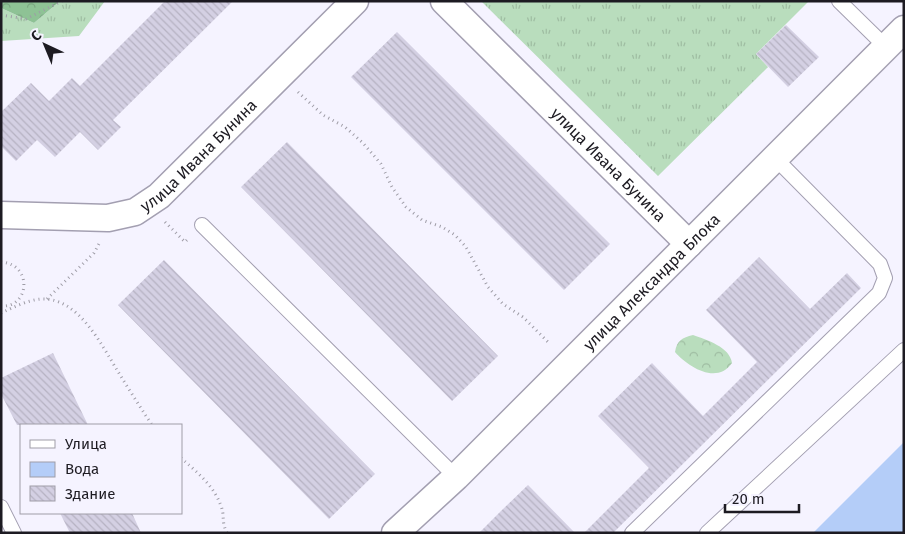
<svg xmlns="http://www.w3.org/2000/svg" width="905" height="534" viewBox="0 0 905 534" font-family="'Fira Sans',sans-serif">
<defs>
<pattern id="grass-tufts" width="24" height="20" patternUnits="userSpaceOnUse" patternTransform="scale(1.25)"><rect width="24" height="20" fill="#b9ddbd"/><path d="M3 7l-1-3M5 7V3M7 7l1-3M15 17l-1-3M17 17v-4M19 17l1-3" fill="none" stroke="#9fbda2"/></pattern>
<pattern id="forest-crowns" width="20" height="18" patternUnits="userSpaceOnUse" patternTransform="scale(1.25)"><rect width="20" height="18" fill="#8ec295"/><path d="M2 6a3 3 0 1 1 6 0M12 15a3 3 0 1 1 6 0" fill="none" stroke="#7aa680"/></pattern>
<pattern id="park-crowns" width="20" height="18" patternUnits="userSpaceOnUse" patternTransform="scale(1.25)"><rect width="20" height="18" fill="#b9ddbd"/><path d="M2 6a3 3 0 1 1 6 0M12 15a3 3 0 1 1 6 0" fill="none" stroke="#9fbda2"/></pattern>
<pattern id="building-back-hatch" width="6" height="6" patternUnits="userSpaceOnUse" patternTransform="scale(1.25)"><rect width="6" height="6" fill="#d4d0e3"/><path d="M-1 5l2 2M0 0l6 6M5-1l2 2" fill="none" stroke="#b6b2c2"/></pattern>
</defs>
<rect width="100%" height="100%" fill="#f5f3ff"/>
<path fill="url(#grass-tufts)" d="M60 1H105L79 36 1 41V8L34 23Z
M481 1H809L756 54 768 67 658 176Z"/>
<path fill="url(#forest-crowns)" d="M1 1H60L34 23 1 8Z"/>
<path fill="url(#park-crowns)" d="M693 335C707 340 730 347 732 363 717 385 688 367 675 352 677 340 682 338 693 335Z"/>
<path fill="#b4cdf8" d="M904 442V533H813Z"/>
<path fill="url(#building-back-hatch)" d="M165 1H233L113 120 121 127 98 150 80 132 55 157 37 140 16 161 1 146V112L31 83 49 101 72 78 80 86Z
M786 25 819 57 788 87 756 54Z
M397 32 610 244 564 290 351 77Z
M287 142 498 356 452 401 241 187Z
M759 257 810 309 847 273 861 288 613 533H584L649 468 598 416 652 363 703 416 757 362 706 310Z
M164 260 375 474 329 519 118 305Z
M53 353 69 386 88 425H17L1 394V378Z
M528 485 575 533H479L501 511Z
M60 513H132L141 533H70Z"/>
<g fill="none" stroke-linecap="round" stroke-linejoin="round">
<g stroke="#a39fb1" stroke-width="16">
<path id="service" d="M839 1 886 47
M202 225 456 477
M1 507 14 533
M632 533 879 293 885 278 880 264 775 158
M707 533 904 350"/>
</g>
<g stroke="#a39fb1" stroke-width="29">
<g id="minor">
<path id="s1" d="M444 1 689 244"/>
<path id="s2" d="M1 215 108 218 135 212 159 196 355 1"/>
<path id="s3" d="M395 533 456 477 904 29"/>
</g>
</g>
<path stroke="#9e9ca6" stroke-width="3" stroke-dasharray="1 4" stroke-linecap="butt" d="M1 15 26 19 62 1
M298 92 323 115 345 127 363 143 381 164 392 187 406 207 422 220 442 227 455 235 466 247 488 287 503 304 523 317 550 344
M165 222 185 242 189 238
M1 262C33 264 30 308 1 306
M47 299 94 253 100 242
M1 313C14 307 28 300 41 299 78 297 101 344 117 370 128 388 140 407 152 425
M181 458C197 472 214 486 221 506 225 516 221 521 227 533"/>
<use href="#service" stroke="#fff" stroke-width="14"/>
<use href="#minor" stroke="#fff" stroke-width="26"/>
</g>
<g text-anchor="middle" stroke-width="4" stroke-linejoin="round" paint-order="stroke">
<g font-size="16" fill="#1d1b22" stroke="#f5f3ff">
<text dy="6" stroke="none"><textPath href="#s2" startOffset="220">улица Ивана Бунина</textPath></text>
<text dy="6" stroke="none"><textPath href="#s1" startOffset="232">улица Ивана Бунина</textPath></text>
<text dy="6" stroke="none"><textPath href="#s3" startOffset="359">улица Александра Блока</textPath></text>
</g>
</g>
<rect width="905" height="534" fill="none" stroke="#1d1b22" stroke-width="5"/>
<rect x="20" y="424" width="162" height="90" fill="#f5f3ff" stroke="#9f9da7"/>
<rect x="30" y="440" width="25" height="8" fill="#ffffff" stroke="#9f9da7"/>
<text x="65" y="449" font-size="15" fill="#1d1b22">Улица</text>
<rect x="30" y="462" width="25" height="15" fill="#b4cdf8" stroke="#9f9da7"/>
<text x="65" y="474" font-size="15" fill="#1d1b22">Вода</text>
<rect x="30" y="486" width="25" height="15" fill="url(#building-back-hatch)" stroke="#9f9da7"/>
<text x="65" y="499" font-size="15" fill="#1d1b22">Здание</text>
<g transform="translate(45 45) rotate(316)" stroke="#f5f3ff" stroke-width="4" paint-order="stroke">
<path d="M0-4L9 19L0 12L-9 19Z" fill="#1d1b22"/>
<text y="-8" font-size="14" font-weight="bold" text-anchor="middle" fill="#1d1b22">С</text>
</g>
<path d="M725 504v8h74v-8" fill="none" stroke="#1d1b22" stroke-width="2.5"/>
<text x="732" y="504" font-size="15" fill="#1d1b22" stroke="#f5f3ff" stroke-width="4" paint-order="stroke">20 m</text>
</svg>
